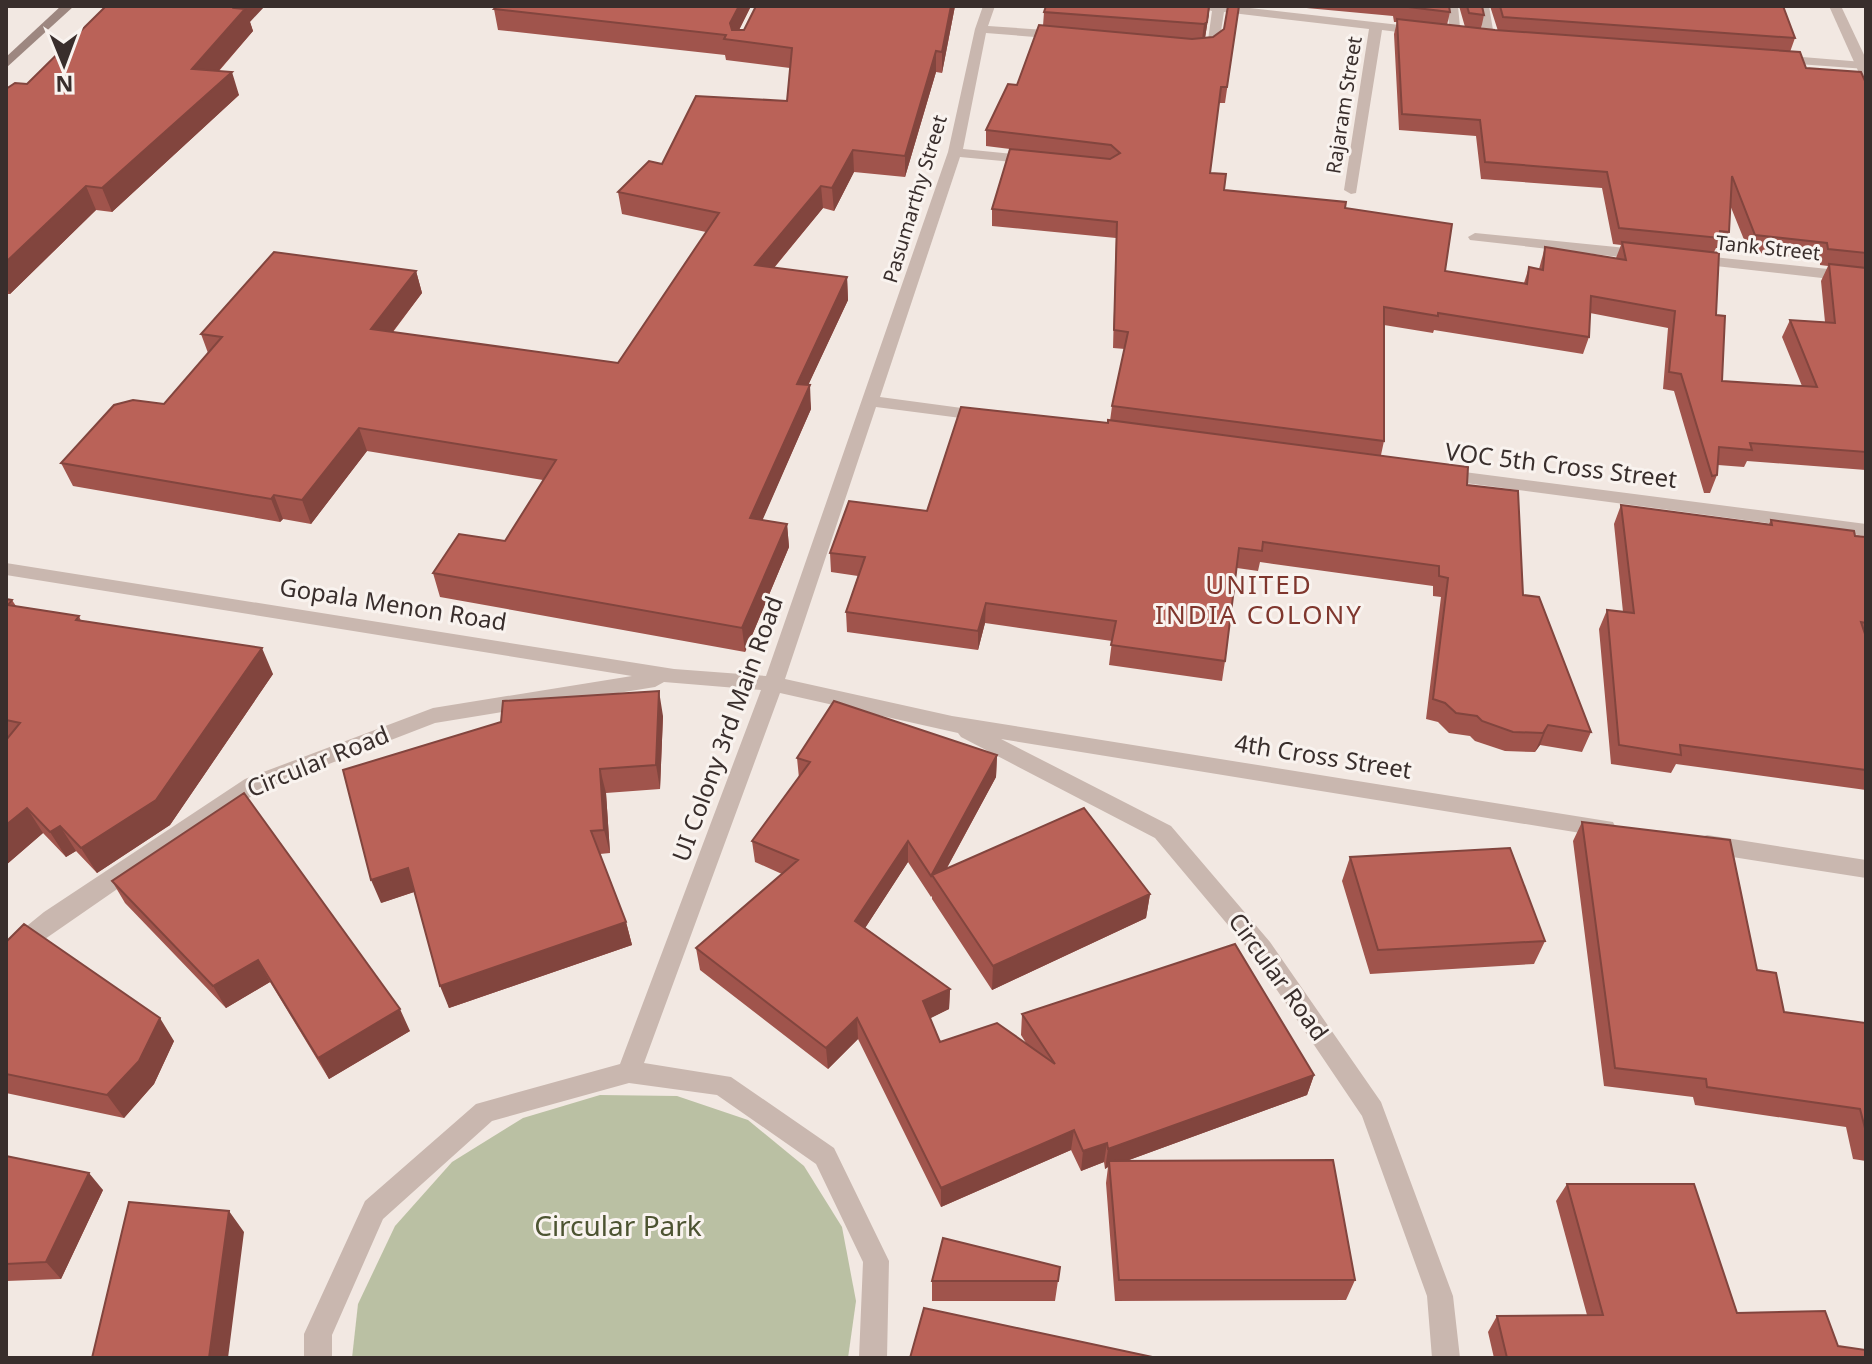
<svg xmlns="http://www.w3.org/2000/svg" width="1872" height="1364" viewBox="0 0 1872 1364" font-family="'Noto Sans',sans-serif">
<rect width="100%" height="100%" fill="#f2e8e2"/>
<path fill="#bac0a3" d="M600 1095 677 1096 748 1120 804 1166 842 1227 856 1301 848 1358H352L358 1304 395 1226 452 1162 523 1118Z"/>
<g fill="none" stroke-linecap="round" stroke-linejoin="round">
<path fill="#c9b7af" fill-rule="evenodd" d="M983 6H995L988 26 1060 31 1066 35 1060 39 986 33 963 149 1034 156 1041 160 1034 164 960 157 880 397 984 411 992 416 984 421 876 407 785 679 952 716 1613 822 1616 828 1613 834 1605 837 1001 739 1171 826 1270 942 1381 1102 1453 1296 1460 1358H1432L1427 1296 1362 1116 1254 956 1155 838 961 737 958 733 780 693 644 1063 731 1077 834 1148 889 1261 887 1358H859L863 1262 816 1164 717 1095 629 1083 492 1121 383 1219 332 1335V1358H304V1334L365 1201 476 1104 620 1064 761 690 664 682 655 687 435 723 259 791 6 966V943L44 912 245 779 433 708 632 676 6 575V563L674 669 766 676 948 152 975 29Z
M1193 6H1232L1426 28V34L1422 35 1382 30 1356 193 1351 194 1344 190 1369 29 1224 12 1219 44C1210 50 1198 56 1190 48L1208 40 1212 11Z
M1446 6H1458L1461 38 1451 35Z
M1477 6H1489L1495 42 1485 39Z
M1777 55 1863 62 1866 63V69L1772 62 1771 59Z
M1475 233 1646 250 1654 255 1646 260 1470 240 1468 237Z
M1694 255 1866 273V283L1689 263 1686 260Z
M1441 469 1866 524V536L1435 479 1432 475Z
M1707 835 1866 860V878L1707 853 1699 850 1696 844 1699 838Z"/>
<path fill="#c9b7af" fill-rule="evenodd" d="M1829 6H1841L1866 59V77L1859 73Z"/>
<path fill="#9d8780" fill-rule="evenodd" d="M61 6H74L6 68V57Z"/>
</g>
<path fill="#a0544c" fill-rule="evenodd" d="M497 6H751L739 30H744L955 6 942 73 936 72 905 177 854 172 834 211 823 208 774 268 847 277 848 300 808 385 811 409 762 520 787 524 789 547 745 652 440 597 433 573 505 541 543 480 367 451 311 524 283 519 280 522 73 486 61 463 164 404 208 353 201 334 416 271 422 293 393 332 618 363 706 232 622 214 618 192 662 164 787 101 790 68 726 60 725 55 498 30 494 9Z
M1210 6 1205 38 1213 37 1224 29 1239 6 1225 103H1219L1210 173 1224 190 1345 208 1445 271 1524 283 1529 267 1539 269 1545 247 1616 258 1621 245 1613 244 1602 188 1481 179 1476 136 1399 130 1394 34 1397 22H1394L1393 16 1285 6H1449L1450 12 1447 25 1465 27 1459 6H1482L1484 15 1481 29 1498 31 1490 6H1783L1795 38 1790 52 1806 68 1866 83V470L1747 461 1744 467 1718 465 1717 475 1710 493H1704L1674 391 1663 389 1668 328 1590 313 1589 337 1583 354 1434 330 1433 333 1384 325V441L1381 455 1467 485 1523 595 1591 732 1582 752 1540 745 1535 752 1505 751 1475 741 1470 736 1449 733 1438 722 1426 719 1441 597 1433 596V586L1260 562 1258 571 1237 568 1225 661 1222 681 1109 665 1112 641 985 623 978 650 847 632 846 612 858 576 831 572 830 553 927 511 1108 423 1110 421 1112 406 1125 349 1113 348 1116 238 992 226V209L1010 149 986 146V130L1017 85 1043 26 1044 12ZM1730 205 1749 252 1820 260V265L1828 266 1821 281 1825 322 1790 320 1782 337 1802 386 1722 381 1716 315 1714 252 1716 248H1722L1729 232Z
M250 22 253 31 219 71 239 95 112 212 96 210 10 294H6V89Z
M1621 505 1769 524 1771 520 1866 537V790L1676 764 1671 773 1611 764 1599 629 1607 610 1623 612 1614 524Z
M6 599 12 600 16 606 79 616 81 621 273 674 170 825 97 873 76 851 66 857 43 833 6 865Z
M663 716 660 789 606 793 610 853 600 854 626 922 632 945 449 1008 414 892 381 903Z
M997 755 996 777 947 868 1150 894 1146 918 992 990 932 899V896L931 897 908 862 865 928 950 989 949 1009 930 1018 940 1042 1026 1043 1021 1035 1022 1014 1314 1075 1307 1095 1126 1161 1355 1280 1346 1300 1115 1301 1106 1183 1108 1167 1105 1169 1104 1162 1081 1171 1071 1150 941 1207 858 1039 828 1069 700 970 696 948 782 874 755 862 752 841 799 778 797 758Z
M1582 822 1757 970 1784 1012 1866 1023V1161L1853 1159 1846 1127 1695 1105 1693 1097 1604 1086 1573 841Z
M1350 857 1545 941 1534 964 1370 974 1342 881Z
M112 881 410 1031 329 1079 270 982 226 1008 125 903Z
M6 942 174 1041 154 1084 124 1118 6 1093Z
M6 1156 103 1190 61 1279 6 1281Z
M1567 1184 1737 1313 1838 1346 1866 1358H1494L1488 1332 1497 1316 1587 1315 1556 1201Z
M1060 1267 1055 1301H932V1281Z"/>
<path fill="#82453e" d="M236 6H265L250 22 253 31 200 92 192 69Z
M739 6H751L734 40 730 23Z
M951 6H955L942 73V52Z
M1209 13 1205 38 1202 40 1204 24Z
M936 51V72L905 177V156Z
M232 72 239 95 112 212 102 188Z
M853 150 854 172 834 211 832 188Z
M86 186 96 210 10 294 6 286V262Z
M821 186 823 208 757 288 755 265Z
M416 271 422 293 377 352 371 329Z
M847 277 848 300 798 407 797 384Z
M810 385 811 409 753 542 750 518Z
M359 428 367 451 311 524 302 500Z
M274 495 283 519 280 522 271 499Z
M787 524 789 547 745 652 742 628Z
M986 603 985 623 978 650V631Z
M262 648 273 674 170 825 97 873 81 848Z
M659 691 663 716 660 789 656 765Z
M1548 725 1540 745 1535 752 1543 733Z
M997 755 996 777 938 884 932 875Z
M600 769 606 793 610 853 604 830Z
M27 808 43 833 6 865V825Z
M60 826 76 851 66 857 50 832Z
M908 841V862L856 942 855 921Z
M408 868 417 891 381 903 371 880Z
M1150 894 1146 918 992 990 993 966Z
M626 922 632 945 449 1008 440 986Z
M258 960 270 982 226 1008 213 986Z
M950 989 949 1009 923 1022V1001Z
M400 1009 410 1031 329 1079 318 1058Z
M160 1018 174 1041 154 1084 124 1118 107 1095Z
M857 1018 858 1039 828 1069 826 1048Z
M1314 1075 1307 1095 1110 1167 1109 1161 1108 1167 1105 1169 1108 1149Z
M1074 1130 1071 1150 941 1207V1188Z
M1107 1143 1104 1162 1081 1171 1083 1151Z
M89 1173 103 1190 61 1279 46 1262Z
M229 1211 244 1232 228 1358H209Z"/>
<path fill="#ba6258" stroke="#82453e" stroke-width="2" d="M106 6H236L234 8 245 9 192 69 232 72 102 188 86 186 6 262V89L15 83 27 84Z
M497 6H739L730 23 732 30H744L756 6H951L942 52 936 51 905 156 853 150 832 188 821 186 755 265 847 277 797 384 810 385 750 518 787 524 742 628 433 573 459 534 505 541 556 460 359 428 302 500 274 495 271 499 61 463 114 405 133 400 164 404 222 337 201 334 274 252 416 271 371 329 618 363 719 213 618 192 649 161 662 164 696 96 787 101 792 48 724 39 726 35 494 9Z
M1046 6H1209L1207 22 1204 24 1044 12Z
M1228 6H1239L1227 87H1221L1210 173 1226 174 1224 190 1346 202 1345 208 1452 224 1445 271 1527 284 1529 267 1543 270 1545 247 1626 260 1622 242 1719 253 1716 315 1725 316 1722 381 1817 387 1790 320 1835 323 1829 264 1866 268V452L1750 443 1752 450 1719 447 1717 475 1712 476 1681 374 1669 372 1675 311 1591 296 1589 337 1438 313V316L1384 307V441L1112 406 1128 332 1114 330 1117 222 992 209 1010 149 1110 159 1120 153 1111 145 986 130 1008 84 1017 85 1039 25 1192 39 1213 37 1224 29Z
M1400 6H1449L1450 12Z
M1467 6H1482L1484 15 1469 13Z
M1500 6H1783L1795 38 1503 17Z
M1397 19 1495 30 1800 52 1806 68 1861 72 1866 83V253L1828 249 1827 243 1755 235 1732 176 1729 232 1720 231V238L1619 228 1607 172 1485 162 1480 120 1402 114Z
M961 407 1108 423V420L1468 467 1467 485 1518 491 1523 595 1539 597 1591 732 1548 725 1543 733 1513 732 1482 721 1477 716 1456 713 1445 703 1433 699 1448 578 1439 576V566L1263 542 1262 551 1239 548 1225 661 1111 645 1116 621 986 603 978 631 846 612 865 557 830 553 849 501 927 511Z
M1621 505 1772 525 1771 520 1854 531 1855 536 1866 537V623L1861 622 1866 637V770L1680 745 1681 755 1619 745 1607 610 1634 613Z
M6 599 12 600 8 605 79 616 76 620 262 648 156 800 81 848 60 826 50 832 27 808 6 825V740L20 723 6 720Z
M659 691 656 765 600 769 604 830 591 831 626 922 440 986 408 868 371 880 343 770 501 722 503 701Z
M834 701 997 755 931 876 908 841 855 921 950 989 923 1001 940 1042 997 1023 1055 1064 1022 1014 1235 944 1314 1075 1108 1149 1107 1143 1083 1151 1074 1130 941 1188 857 1018 826 1048 696 948 798 860 752 841 810 762 797 758Z
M244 793 400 1009 318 1058 258 960 213 986 112 881Z
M1084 808 1150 894 993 966 932 875Z
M1582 822 1730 840 1757 970 1776 973 1784 1012 1866 1023V1132L1860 1109 1707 1087 1706 1079 1615 1068Z
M1510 848 1545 941 1378 950 1350 857Z
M24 924 160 1018 139 1061 107 1095 6 1074V942Z
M6 1156 89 1173 46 1262 6 1264Z
M1333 1160 1355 1280H1119L1109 1161Z
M1567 1184H1694L1737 1313 1825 1311 1838 1346 1866 1350V1358H1507L1497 1316 1603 1315Z
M129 1202 229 1211 209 1358H92Z
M943 1238 1060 1267 1058 1281H932Z
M924 1308 1157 1358H910Z"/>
<g text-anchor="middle" stroke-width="6" stroke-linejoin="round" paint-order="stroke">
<g font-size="20" fill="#392e2c" stroke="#f9f3ef">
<text transform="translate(1344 105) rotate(-81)" y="7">Rajaram Street</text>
<text transform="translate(915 199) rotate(-73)" y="7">Pasumarthy Street</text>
<text transform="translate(1768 248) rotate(6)" y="7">Tank Street</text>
</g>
<g font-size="24" fill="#392e2c" stroke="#f9f3ef">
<text transform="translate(1561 466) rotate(7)" y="8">VOC 5th Cross Street</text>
<text transform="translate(393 605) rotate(9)" y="8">Gopala Menon Road</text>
<text transform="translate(728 729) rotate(-70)" y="8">UI Colony 3rd Main Road</text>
<text transform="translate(1323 757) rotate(9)" y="8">4th Cross Street</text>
<text transform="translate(318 762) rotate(-22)" y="8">Circular Road</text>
<text transform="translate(1278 977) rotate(54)" y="8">Circular Road</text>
</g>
<g font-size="26" letter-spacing="2" fill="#7f362d" stroke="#f9f3ef">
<text x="1259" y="594">UNITED<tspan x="1259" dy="30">INDIA COLONY</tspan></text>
</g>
<g font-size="28" fill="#4d5432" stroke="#f9f3ef">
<text x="618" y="1236">Circular Park</text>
</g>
</g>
<rect width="1872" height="1364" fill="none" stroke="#392e2c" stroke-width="16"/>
<g transform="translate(64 64) rotate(179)" stroke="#f9f3ef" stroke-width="6" paint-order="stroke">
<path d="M0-6L14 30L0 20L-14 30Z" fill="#392e2c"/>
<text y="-12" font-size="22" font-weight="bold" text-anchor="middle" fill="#392e2c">N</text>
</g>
</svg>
